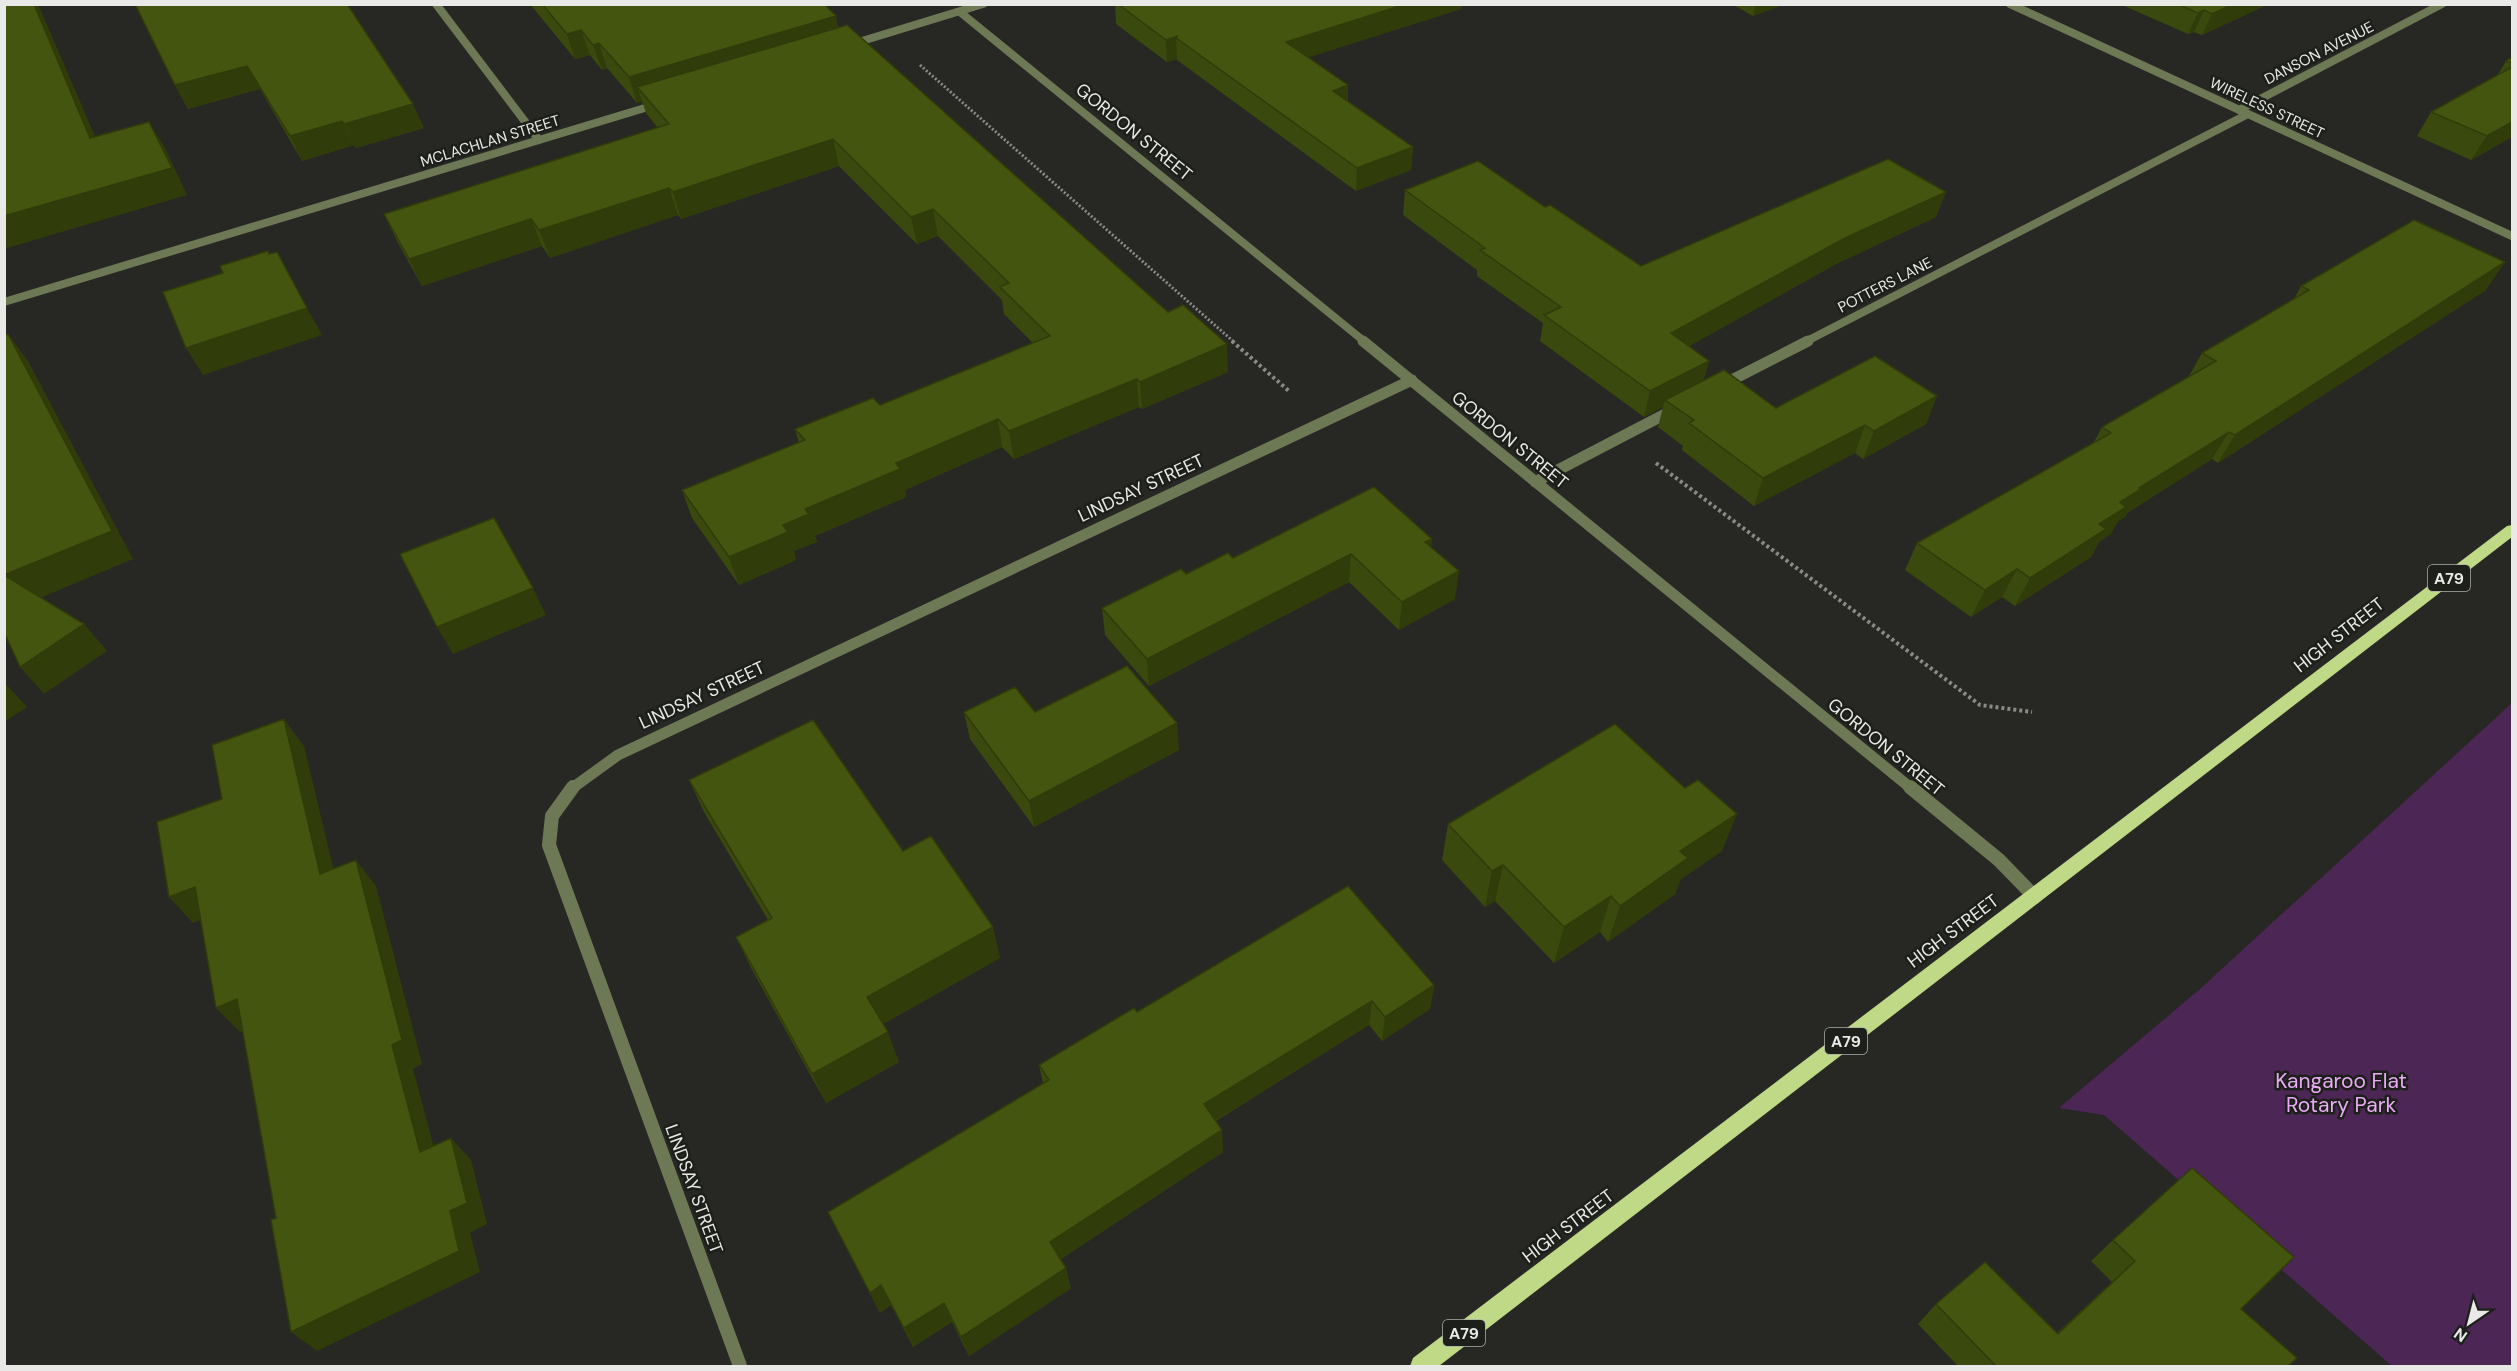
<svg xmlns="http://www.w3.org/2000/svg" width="2517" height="1371" viewBox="0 0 2517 1371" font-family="'DM Sans',sans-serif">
<rect width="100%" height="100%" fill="#272824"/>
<path fill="#4c2654" d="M2512 703V1366H2392L2104 1115 2059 1108 2200 989Z"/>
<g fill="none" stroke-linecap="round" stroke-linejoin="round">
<path stroke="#898a87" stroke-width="3" stroke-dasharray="2 2" stroke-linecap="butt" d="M920 65 1234 342"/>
<path stroke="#898a87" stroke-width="4" stroke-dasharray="3 3" stroke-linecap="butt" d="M1232 341 1290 392
M1656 463 1980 705 2032 712"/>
<path stroke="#6d7855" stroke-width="8" d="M436 4 539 140
M2010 4 2512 236
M960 12 1365 342
M849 45 983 4
M2239 110 2442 4
M4 302 658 104
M1805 342 2248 114"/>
<path stroke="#6d7855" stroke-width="11" d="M1363 341 1912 789
M1722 385 1808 341
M1535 482 1675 409
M571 789 618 755 1412 380"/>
<path stroke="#6d7855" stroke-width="14" d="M573 787 552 816 549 845 740 1366
M1910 787 1999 860 2035 897"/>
<path fill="#c0d987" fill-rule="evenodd" d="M2512 525V537L1439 1366H1410L1413 1358 2507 526Z"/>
</g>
<path fill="#3a490d" d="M135 4 424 128 356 148 354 145 302 161 260 89 188 109 175 85Z
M530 4H824L839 27 1228 372 1142 409 1139 407 1014 459 1002 447 905 490 906 497 815 536 817 542 794 551 796 560 739 585 692 518 682 490 799 443 795 429 880 405 1033 343 1004 314 1002 300 938 236 917 244 839 166 681 219 678 215 550 258 542 246 422 286 397 241 384 214 658 128 646 113 642 101 637 103 607 68 602 70 590 55 575 59Z
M1115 4H1462L1461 9 1308 57 1348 85V101L1413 147 1411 170 1356 191 1177 60V59L1167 62 1116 24Z
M1732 4H1785L1753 16Z
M2120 4H2269L2202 35 2194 32 2188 34Z
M2512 57V137L2471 160 2417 136 2431 112 2497 76 2506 61Z
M1405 190 1545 207 1641 266 1936 217 1836 264 1689 346 1704 380 1776 408 1937 396 1926 424 1863 459 1855 453 1754 506 1682 450 1683 446 1658 427 1663 407 1644 417 1540 341 1543 323 1477 276V270L1403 215Z
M2301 286 2486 290 2218 463 2212 459 2127 513 2125 517 2118 521 2111 534 2099 542 2091 557 2015 606 2002 597 1971 617 1905 570 1917 543 2094 442 2102 427 2189 376 2202 353 2294 299Z
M1431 547 1455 599 1399 630 1349 582 1149 686 1105 635 1102 608 1186 574 1233 558Z
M964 712H1035L1179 750 1034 827 970 739Z
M689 780 903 851 1000 958 883 1024 899 1062 826 1103 751 968 736 937 768 920 704 812Z
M1448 824 1722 851 1681 879 1675 894 1608 942 1600 932 1554 963 1495 901 1485 907 1442 860Z
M1434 985 1430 1009 1382 1041 1369 1025 1216 1121 1223 1152 1061 1259 1071 1288 969 1356 952 1322 913 1347 891 1305 880 1313 828 1212 1043 1083 1039 1065 1137 1012Z
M2113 1240 2241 1309 2288 1366H1958L1918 1324 1936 1304 2057 1333 2112 1282 2091 1261Z"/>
<path fill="#303c0a" d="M34 4H38L107 164 90 138Z
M1406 4H1462L1461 9 1285 65 1286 42Z
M1756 4H1785L1753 16Z
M2233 4H2269L2202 35 2212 14Z
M2204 10 2194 32 2188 34 2198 13Z
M836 16 841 40 637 87 642 101 637 103 629 77Z
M581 30 590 55 575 59 567 34Z
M1178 36 1176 38 1177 59 1167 62 1166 40Z
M599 43 607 68 602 70 593 45Z
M247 66 260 89 188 109 175 85Z
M1348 85 1347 108 1333 91Z
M413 104 424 128 356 148 344 124Z
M342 121 354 145 302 161 290 136Z
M149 122 165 148 187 195 4 249V216Z
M2512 122V137L2471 160 2487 136Z
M833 139 839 166 681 219 673 192Z
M1413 147 1411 170 1356 191 1357 168Z
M669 188 678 215 550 258 539 230Z
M1946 192 1936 217 1836 264 1665 360 1671 333 1845 238Z
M933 209 938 236 917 244 911 217Z
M531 219 542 246 422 286 409 259Z
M2505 262 2486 290 2218 463 2235 435Z
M307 308 322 335 203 375 186 348Z
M8 334 28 361 133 559 28 603 4 575Z
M1227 344 1228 372 1142 409 1140 382Z
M1709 361 1702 387 1665 400 1663 407 1644 417 1650 391Z
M1137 379 1139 407 1014 459 1009 431Z
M1937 396 1926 424 1863 459 1874 431Z
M998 419 1002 447 905 490 906 497 815 536 817 542 794 551 796 560 739 585 729 557 783 525 805 509 896 463Z
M1865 425 1855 453 1754 506 1763 478Z
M2229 432 2212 459 2127 513 2125 517 2118 521 2111 534 2099 542 2091 557 2015 606 2030 578 2099 524 2120 502 2139 488Z
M1432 539 1429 566 1425 542Z
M1351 554 1349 582 1149 686 1147 659Z
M2017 569 2002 597 1971 617 1985 590Z
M1459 571 1455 599 1399 630 1402 602Z
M533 588 546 615 453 654 437 627Z
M84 624 107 651 44 694 20 667Z
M4 682 27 707 4 722Z
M284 719 304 746 341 900 320 874Z
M1177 723 1179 750 1034 827 1029 801Z
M1737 814 1722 851 1681 879 1675 894 1608 942 1620 906 1680 851Z
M356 860 376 886 422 1064 413 1069 441 1174 420 1152 392 1045Z
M1503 865 1495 901 1485 907 1492 871Z
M195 887 219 913 193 923 169 897Z
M1611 896 1600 932 1554 963 1564 927Z
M993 927 1000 958 878 1027 867 997Z
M1434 985 1430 1009 1382 1041 1385 1017Z
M237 999 261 1024 240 1032 216 1008Z
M1372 1001 1369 1025 1205 1127 1204 1104Z
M888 1032 899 1062 826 1103 812 1074Z
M1222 1130 1223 1152 1055 1263 1050 1242Z
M451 1138 471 1160 487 1224 470 1233 480 1272 317 1351 291 1332 450 1211Z
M1066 1268 1071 1288 969 1356 961 1337Z
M881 1285 891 1305 880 1313 870 1293Z
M944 1303 952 1322 913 1347 904 1328Z"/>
<path fill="#44550f" stroke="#303c0a" stroke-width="1.5" d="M4 4H34L90 138 149 122 172 168 4 216Z
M135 4H347L413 104 344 124 342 121 290 136 247 66 175 85Z
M542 4H824L836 16 629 77 599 43 593 45 581 30 567 34Z
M1118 4H1406L1286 42 1348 85 1333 91 1413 147 1357 168 1176 38 1178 36 1166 40Z
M2177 4H2233L2212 14 2204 10 2198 13Z
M847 25 1168 312 1183 305 1227 344 1140 382 1137 379 1009 431 998 419 896 463 900 469 805 509 809 514 783 525 788 532 729 557 682 490 805 440 795 429 873 398 880 405 1050 336 1000 287 1009 283 933 209 911 217 833 139 673 192 669 188 539 230 531 219 409 259 384 214 669 124 637 87Z
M2512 57V63L2506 61Z
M2512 67V122L2487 136 2431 112Z
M1888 159 1946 192 1845 238 1671 333 1709 361 1650 391 1544 315 1561 307 1480 250 1485 248 1405 190 1478 161 1545 207 1550 205 1641 266Z
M2414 220 2505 262 2235 435 2229 432 2139 488 2141 489 2120 502 2126 507 2099 524 2106 529 2030 578 2017 569 1985 590 1917 543 2111 433 2102 427 2216 361 2202 353 2309 290 2301 286Z
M268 251 269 254 277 252 307 308 186 348 163 292 223 273 220 266Z
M8 334 112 531 4 575V335Z
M1875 356 1937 396 1874 431 1865 425 1763 478 1689 423 1694 420 1665 400 1724 370 1776 408Z
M1374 487 1432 539 1425 542 1459 571 1402 602 1351 554 1147 659 1102 608 1181 569 1186 574 1228 553 1233 558Z
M494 518 533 588 437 627 400 554Z
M4 575 84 624 20 667 4 632Z
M1127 666 1177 723 1029 801 964 712 1015 687 1035 712Z
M284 719 320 874 356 860 402 1040 392 1045 420 1152 451 1138 467 1203 450 1211 459 1251 291 1332 271 1220 276 1218 237 999 216 1008 195 887 169 897 157 822 222 799 212 745Z
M813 720 903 851 931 836 993 927 867 997 888 1032 812 1074 736 937 772 918 689 780Z
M1615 724 1685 788 1698 780 1737 814 1680 851 1688 858 1620 906 1611 896 1564 927 1503 865 1492 871 1448 824Z
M1348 886 1434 985 1385 1017 1372 1001 1204 1104 1222 1130 1050 1242 1066 1268 961 1337 944 1303 904 1328 881 1285 870 1293 828 1212 1049 1080 1039 1065 1134 1008 1137 1012Z
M2192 1168 2294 1257 2241 1309 2297 1358 2288 1366H1996L1936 1304 1985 1262 2058 1334 2135 1261 2113 1240Z"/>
<g text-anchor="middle" stroke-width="5" stroke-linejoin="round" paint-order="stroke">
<g font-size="15" fill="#e9eae7" stroke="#1d1f1a">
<text transform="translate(2319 53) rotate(-27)" y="5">DANSON AVENUE</text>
<text transform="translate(2267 108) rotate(25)" y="5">WIRELESS STREET</text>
<text transform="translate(490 141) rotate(-17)" y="5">MCLACHLAN STREET</text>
<text transform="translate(1885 285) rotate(-27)" y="5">POTTERS LANE</text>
</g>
<g fill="#1d1f1a" stroke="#acadaa" stroke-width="1.5">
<rect x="2428" y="565" width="42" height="26" rx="4.5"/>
<rect x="1825" y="1028" width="42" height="26" rx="4.5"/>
<rect x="1443" y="1320" width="42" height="26" rx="4.5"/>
</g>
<g font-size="16" font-weight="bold" fill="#e9eae7">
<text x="2449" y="584">A79</text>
<text x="1846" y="1047">A79</text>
<text x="1464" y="1339">A79</text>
</g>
<g font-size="18" fill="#e9eae7" stroke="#1d1f1a">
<text transform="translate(1134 132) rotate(39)" y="6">GORDON STREET</text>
<text transform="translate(1510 440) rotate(39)" y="6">GORDON STREET</text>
<text transform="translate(1141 488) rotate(-25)" y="6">LINDSAY STREET</text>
<text transform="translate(2339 635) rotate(-38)" y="6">HIGH STREET</text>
<text transform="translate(702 695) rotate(-25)" y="6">LINDSAY STREET</text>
<text transform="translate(1886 747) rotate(39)" y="6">GORDON STREET</text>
<text transform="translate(1953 931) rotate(-37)" y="6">HIGH STREET</text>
<text transform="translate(694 1189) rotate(70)" y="6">LINDSAY STREET</text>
<text transform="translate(1568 1226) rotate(-37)" y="6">HIGH STREET</text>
</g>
<g font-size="21" fill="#e8abf4" stroke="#1d1f1a">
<text x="2341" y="1088">Kangaroo Flat<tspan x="2341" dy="24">Rotary Park</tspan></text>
</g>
</g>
<rect width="2517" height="1371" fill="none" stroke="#e9eae7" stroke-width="12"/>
<g transform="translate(2469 1323) rotate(215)" stroke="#1d1f1a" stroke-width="4.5" paint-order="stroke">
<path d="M0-4.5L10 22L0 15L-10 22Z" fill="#e9eae7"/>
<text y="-9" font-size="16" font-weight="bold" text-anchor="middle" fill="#e9eae7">N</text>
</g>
</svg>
